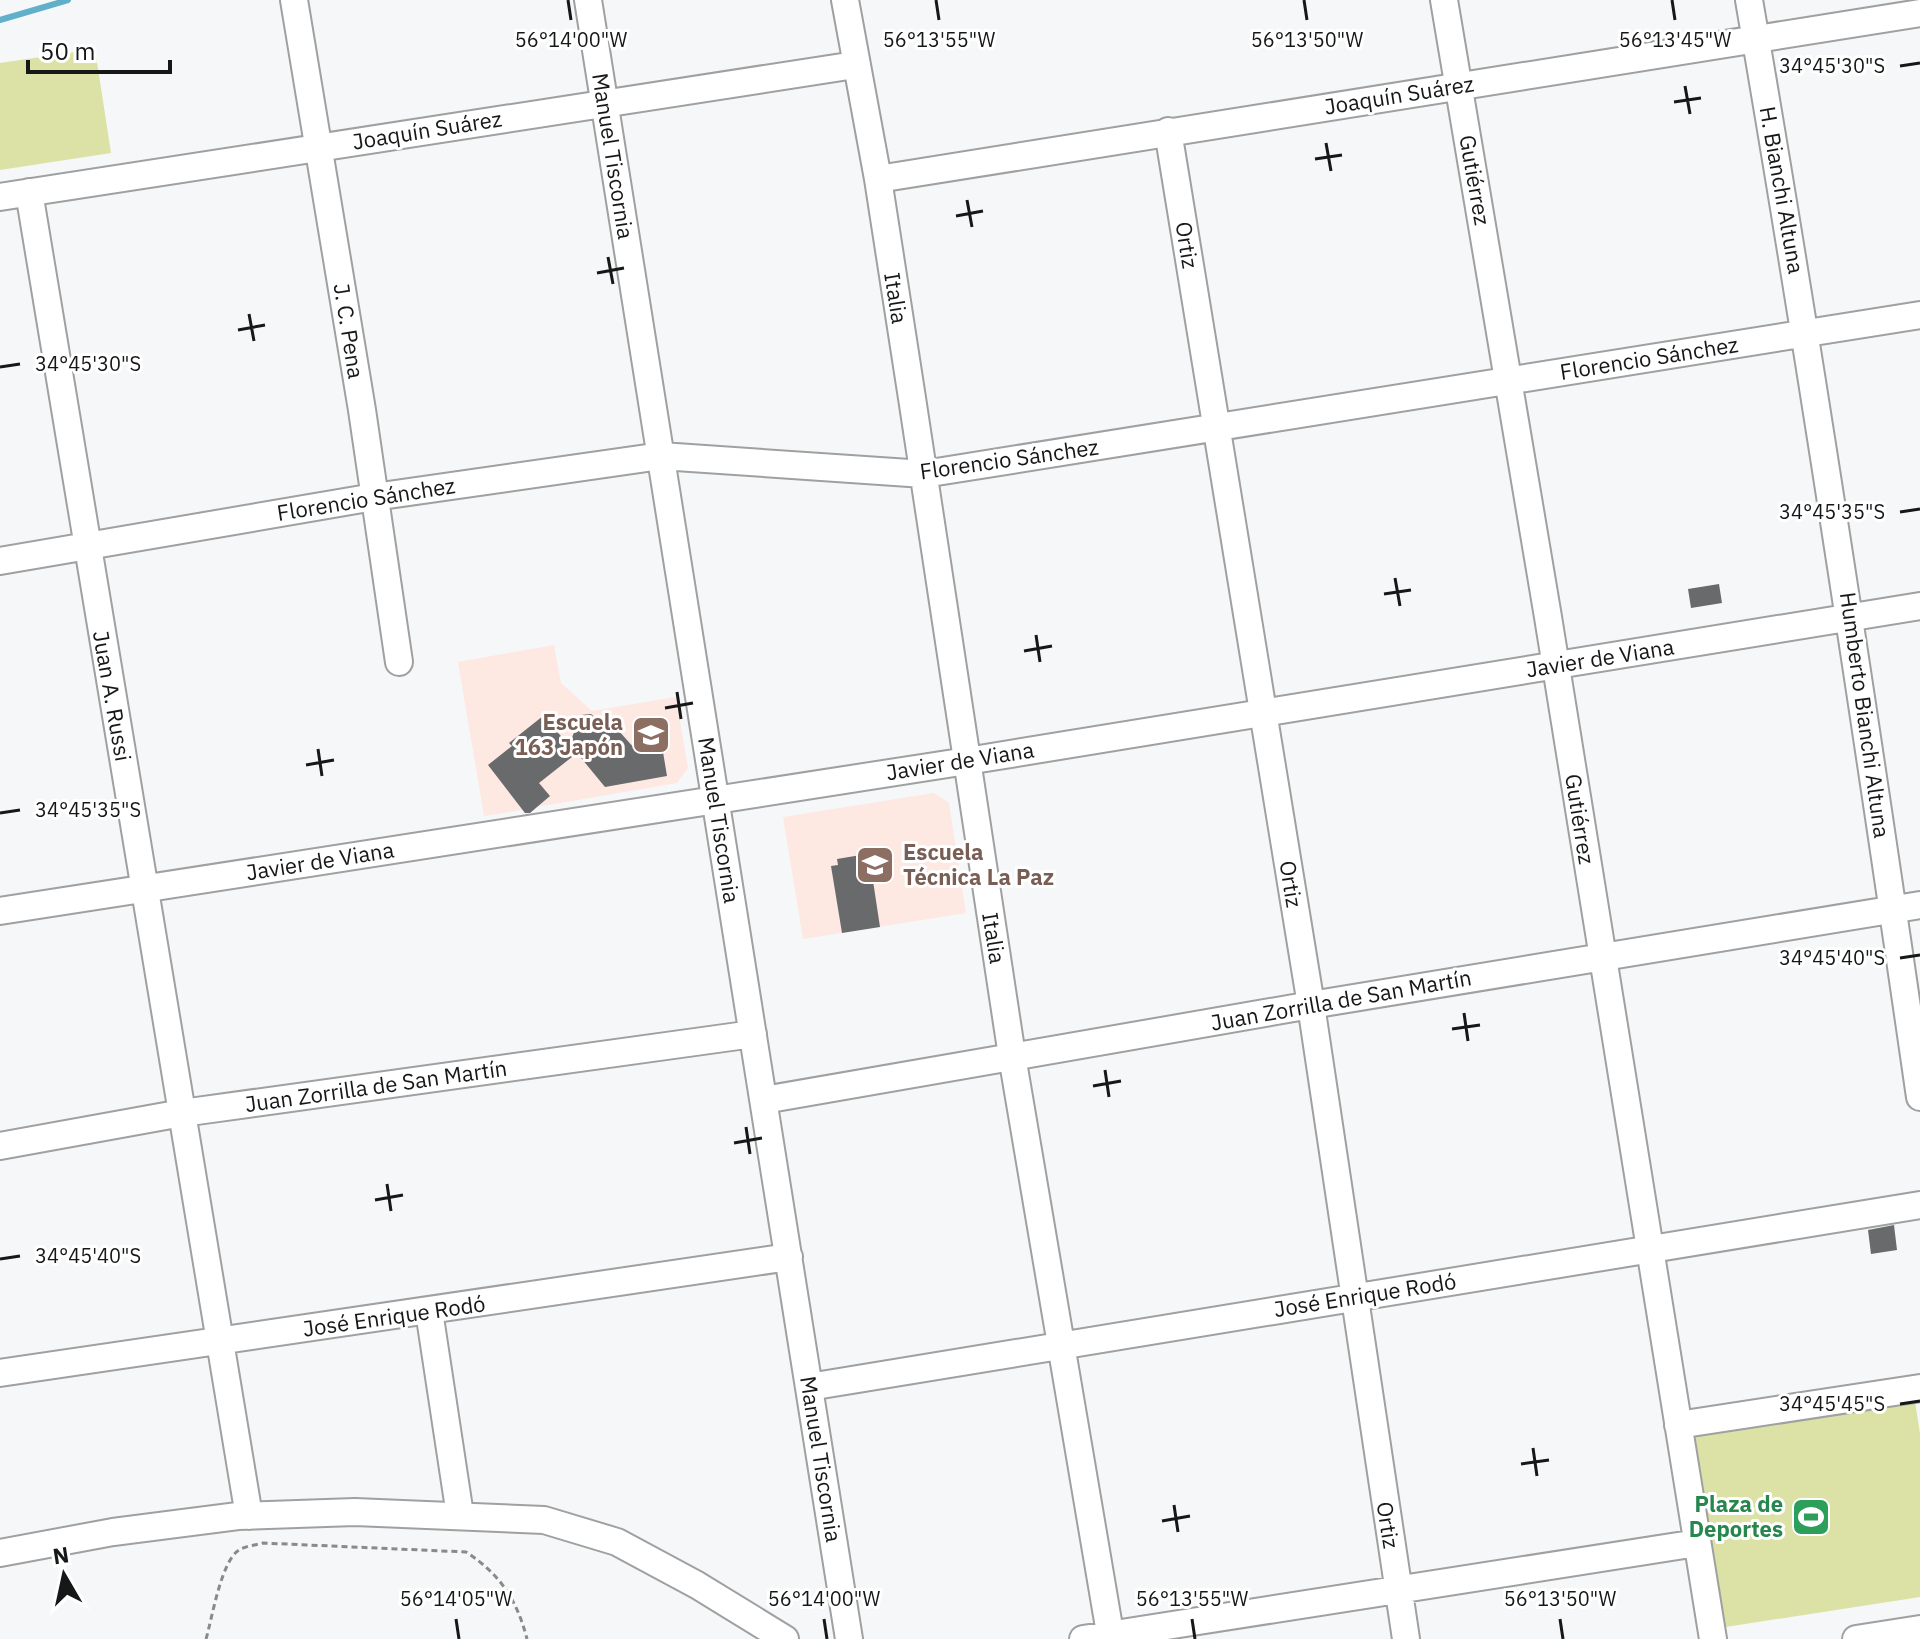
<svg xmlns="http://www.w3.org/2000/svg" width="1920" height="1639" viewBox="0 0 1920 1639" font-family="'IBM Plex Sans',sans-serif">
<rect width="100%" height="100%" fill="#f6f7f8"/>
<path fill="#fde8e2" d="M554 645 561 683 592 711 676 697 688 768 677 783 537 807 526 815 522 810 484 816 458 662Z
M934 793 949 803 966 913 803 939 783 817Z"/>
<path fill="#dce1a5" d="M95 49 111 153 0 170V63Z
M1915 1401 1920 1434V1597L1719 1628 1689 1436Z"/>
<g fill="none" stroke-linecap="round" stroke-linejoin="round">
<path stroke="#61b0ca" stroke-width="6" d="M0 20 68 0"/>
</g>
<path fill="#696a6b" d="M1719 584 1722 603 1691 608 1688 589Z
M591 714 599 721 609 720 635 749 642 734 653 732 661 740 667 776 605 787 577 753 539 783 550 796 530 813H525L488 765 512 746 509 743 543 716 569 745 581 715Z
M861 855 863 862 870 861 880 927 842 933 831 866 838 865 837 859Z
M1894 1225 1897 1250 1871 1254 1868 1230Z"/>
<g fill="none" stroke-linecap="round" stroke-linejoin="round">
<g stroke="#9fa0a1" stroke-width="30">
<path id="minor" d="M294 0 362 410 399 662
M588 0 849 1639
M845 0 878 179 912 398 1012 1056 1111 1639
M1444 0 1548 617 1713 1639
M1749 0C1812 365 1867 730 1920 1097
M1168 131 1311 1005 1406 1639
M878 179 1920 13
M29 192 249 1516
M0 197 855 65
M0 561 374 497 661 456 924 474 1920 315
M0 911 967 761 1920 606
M764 1100 1311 1005 1920 905
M0 1146 182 1113 753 1034
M429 1311 460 1515
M0 1373 789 1257
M809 1387 1920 1205
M1678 1425 1920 1388
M0 1553 113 1532 238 1516 355 1512 544 1520 617 1542 697 1585 785 1639
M1083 1639 1697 1543
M1856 1639 1920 1629"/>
</g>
<path stroke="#898a8a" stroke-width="3" stroke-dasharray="6 4" stroke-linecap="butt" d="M206 1639C212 1619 221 1561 239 1550 245 1546 256 1545 263 1543L466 1552C500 1574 517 1600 527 1639"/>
<use href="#minor" stroke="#fff" stroke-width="26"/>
</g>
<path fill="none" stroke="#161717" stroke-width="3" d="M568 0 571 20M936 0 939 20M1304 0 1307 20M1672 0 1675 20M1900 66 1920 63M1685 86 1690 114M1674 102 1701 98M1326 143 1331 171M1315 159 1342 155M967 200 972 227M956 216 983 211M608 257 613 284M597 273 624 268M249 314 254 341M238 330 265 325M0 367 20 364M1900 512 1920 509M1395 578 1400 606M1384 594 1411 590M1036 635 1040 662M1024 651 1052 646M677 692 681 719M665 708 693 703M318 749 322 776M306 765 334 760M0 813 20 810M1900 958 1920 955M1464 1013 1468 1041M1452 1029 1480 1025M1105 1070 1109 1097M1093 1086 1121 1081M746 1127 750 1154M734 1143 762 1138M387 1184 391 1211M375 1200 403 1195M0 1259 20 1256M1900 1404 1920 1401M1533 1448 1537 1476M1521 1464 1549 1460M1174 1505 1178 1532M1162 1521 1190 1516M456 1619 459 1639M824 1619 827 1639M1192 1619 1195 1639M1560 1619 1563 1639"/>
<defs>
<g id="school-square" transform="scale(2)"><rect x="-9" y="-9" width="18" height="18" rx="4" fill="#8d6e63" stroke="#fff"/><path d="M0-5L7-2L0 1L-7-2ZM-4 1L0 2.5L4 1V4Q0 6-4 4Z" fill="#fff"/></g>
<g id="stadium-square" transform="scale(2)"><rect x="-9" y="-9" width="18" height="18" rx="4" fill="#2e9e5b" stroke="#fff"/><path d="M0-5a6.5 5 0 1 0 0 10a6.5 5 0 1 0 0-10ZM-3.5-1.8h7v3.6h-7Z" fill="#fff"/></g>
</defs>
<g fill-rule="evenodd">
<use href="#school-square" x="651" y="735"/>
<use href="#school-square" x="875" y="865"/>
<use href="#stadium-square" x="1811" y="1517"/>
</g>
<g text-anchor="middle" stroke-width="6" stroke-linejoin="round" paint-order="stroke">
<g font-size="22" fill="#161717" stroke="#fff">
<text transform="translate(1399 95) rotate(-9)" y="8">Joaquín Suárez</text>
<text transform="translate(427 130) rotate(-9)" y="8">Joaquín Suárez</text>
<text transform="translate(613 156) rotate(81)" y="8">Manuel Tiscornia</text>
<text transform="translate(1475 180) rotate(80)" y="8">Gutiérrez</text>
<text transform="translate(1782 190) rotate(80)" y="8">H. Bianchi Altuna</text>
<text transform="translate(1187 245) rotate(81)" y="8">Ortiz</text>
<text transform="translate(896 298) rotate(81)" y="8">Italia</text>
<text transform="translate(349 331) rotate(81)" y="8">J. C. Pena</text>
<text transform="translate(1649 358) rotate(-9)" y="8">Florencio Sánchez</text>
<text transform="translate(1009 459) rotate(-8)" y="8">Florencio Sánchez</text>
<text transform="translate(366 499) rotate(-9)" y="8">Florencio Sánchez</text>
<text transform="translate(1600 658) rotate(-9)" y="8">Javier de Viana</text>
<text transform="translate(112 696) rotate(80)" y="8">Juan A. Russi</text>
<text transform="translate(1865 715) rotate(82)" y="8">Humberto Bianchi Altuna</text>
<text transform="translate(960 761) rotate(-9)" y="8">Javier de Viana</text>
<text transform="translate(1580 819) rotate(81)" y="8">Gutiérrez</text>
<text transform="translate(719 820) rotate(81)" y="8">Manuel Tiscornia</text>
<text transform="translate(320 861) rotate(-9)" y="8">Javier de Viana</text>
<text transform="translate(1291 884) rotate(81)" y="8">Ortiz</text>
<text transform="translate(994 938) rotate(81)" y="8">Italia</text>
<text transform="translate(1341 1000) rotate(-10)" y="8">Juan Zorrilla de San Martín</text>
<text transform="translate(376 1086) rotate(-8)" y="8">Juan Zorrilla de San Martín</text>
<text transform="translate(1365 1295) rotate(-9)" y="8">José Enrique Rodó</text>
<text transform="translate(394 1316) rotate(-8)" y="8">José Enrique Rodó</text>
<text transform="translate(821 1459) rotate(81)" y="8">Manuel Tiscornia</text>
<text transform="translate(1388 1525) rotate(81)" y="8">Ortiz</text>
</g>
<g font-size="22" font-weight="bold" fill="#785e54" stroke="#fff" text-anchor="end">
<text x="623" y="730">Escuela<tspan x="623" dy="25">163 Japón</tspan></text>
<text x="903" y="860" text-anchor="start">Escuela<tspan x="903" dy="25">Técnica La Paz</tspan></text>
</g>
<g font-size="22" font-weight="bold" fill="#27864d" stroke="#fff" text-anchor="end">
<text x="1783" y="1512">Plaza de<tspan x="1783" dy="25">Deportes</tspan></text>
</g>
</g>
<g font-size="20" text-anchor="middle" fill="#161717" stroke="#fff" stroke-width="6" stroke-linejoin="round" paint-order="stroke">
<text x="571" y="47">56°14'00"W</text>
<text x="939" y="47">56°13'55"W</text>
<text x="1307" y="47">56°13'50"W</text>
<text x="1675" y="47">56°13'45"W</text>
<text x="1832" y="73">34°45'30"S</text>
<text x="88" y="371">34°45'30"S</text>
<text x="1832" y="519">34°45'35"S</text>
<text x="88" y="817">34°45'35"S</text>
<text x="1832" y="965">34°45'40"S</text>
<text x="88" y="1263">34°45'40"S</text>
<text x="1832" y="1411">34°45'45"S</text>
<text x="456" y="1606">56°14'05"W</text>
<text x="824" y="1606">56°14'00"W</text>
<text x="1192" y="1606">56°13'55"W</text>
<text x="1560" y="1606">56°13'50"W</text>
</g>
<g transform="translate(64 1575) rotate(351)" stroke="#ffffff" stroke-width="6" paint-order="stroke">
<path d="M0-6L14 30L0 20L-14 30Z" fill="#161717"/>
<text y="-12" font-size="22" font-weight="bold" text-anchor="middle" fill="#161717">N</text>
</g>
<path d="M28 60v12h142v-12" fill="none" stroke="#161717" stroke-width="4"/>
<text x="40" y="60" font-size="24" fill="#161717" stroke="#ffffff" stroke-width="6" paint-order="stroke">50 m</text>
</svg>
